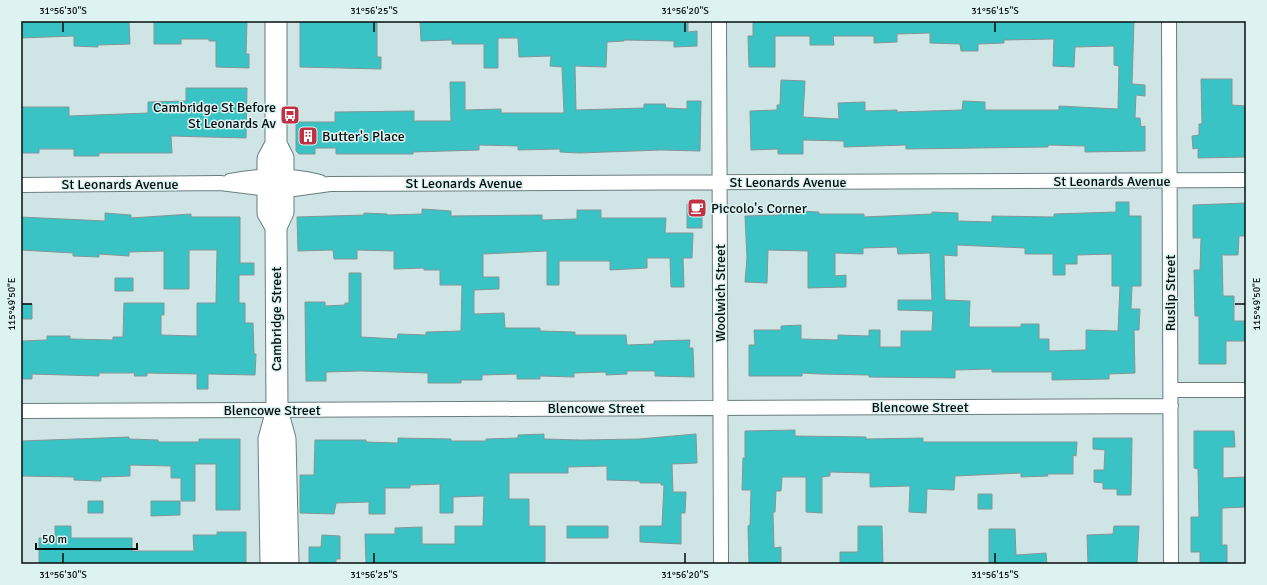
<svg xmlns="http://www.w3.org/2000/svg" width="1267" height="585" viewBox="0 0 1267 585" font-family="Signika,sans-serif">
<rect width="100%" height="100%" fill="#cfe5e5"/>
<path fill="#3ac3c5" stroke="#829797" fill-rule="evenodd" d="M21 21H129L130 44 98 45V47L74 46V36L21 38Z
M154 21H247L246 54H249V68L216 67V41H209V39H181V44H154Z
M300 21H377V57H381V69L300 67Z
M420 21H688V32L697 31V46L674 47V41L624 40V41L607 42 606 67 575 66 576 110 644 108V104H665L666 108 687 109V101H701L700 151 661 150 579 153 560 152V149L518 150V146L479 145V150L413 152V154H336V148H315V154H299L296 151V122H335V112L414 111V121H451L450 82H465V110L501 109V113H564L562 67 550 66 551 56 519 57 518 38H498V68H484V44H452V40L421 41Z
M753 21H1134L1132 84 1145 85V96L1136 95 1135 118H1140L1141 127 1145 126V151L1085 152V146L1048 145V147L906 149V145L844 147V141L803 140V154H778V149L751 150 750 111 777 110V105H780L781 80 805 81 803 117 839 119 838 103 865 102V111L897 110V112L962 110 963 101 985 102V110H1059V106L1118 109 1119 66 1114 65V46L1075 47 1074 67 1053 66 1054 39 1004 40V43L978 44V51H961L960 44 930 43V33L897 34V42L874 43V36H833L834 45H810V36H775V67H749L748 36H753Z
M1201 79H1232V105L1246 106V157L1198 158V148L1193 149 1192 136 1199 135V124H1202Z
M186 88H247L246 138 171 136 172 153H99V156H74V149H39V153H21V107H69V116L148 113V102L186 101Z
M1116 202H1129V216H1141V286H1132L1131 309H1140L1139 330H1134L1135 373 1109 374V379L1052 380V372H992V369L955 370V378L869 377V375L820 374 802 373V376H749V345H755L754 330H781V326L801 325V339L838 340V335L869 336V330H880V347H901V331H932L933 311 898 310V300H932L930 253 898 254 897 247 863 248V254L835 253V276L846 275V287L808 288V251L768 250 767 283 745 282 747 258 745 216 779 215V210L819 212V214H864V217L932 214V212L958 213V221L992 222V216L1054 217V214L1116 212ZM957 245 1025 248V254H1053V275H1065V264H1077V255L1112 254V286H1120L1118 331 1086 330V350L1049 351V339H1039V324H1021V327H969L970 301 945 300 944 255 957 256Z
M1246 203V236H1239L1238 255H1222L1223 296H1234V321H1246V341H1226V364H1199V316H1195L1194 270H1200L1201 238H1193V205Z
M687 204 702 205V228H687Z
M422 209 451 211V216L542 215V220L577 219V210H601V218H666L665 233H693L692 258H683L684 287H671L670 258H647V268L610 270V261H559V285H547V251L483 254V277H499V289L474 290V314L504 313 505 328H540V331L575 332V335H626L627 345 654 344V341L690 340 689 348H693L694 377 655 376V371H627V374L606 375V372L574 373V377L540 376V379H517V374L482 375V380H461V383H428V373L361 371 326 372V381H306L305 302H325V306L345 305V303H349V273H361V337L397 339 398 334 426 335V332L461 331 462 285H440V270H424V268L394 269V251L357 250V259H334L333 250 298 251 297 217 364 215V213L387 214V215L422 214Z
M105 213 131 215V218L191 214V217H240V263H254V275H239V303H245V323H253L254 354H256L255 375 208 374V389H197V374L147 373V376H134L135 373H99V376L32 374V379H21V341L47 340V336H70V339L113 340V337H123L124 303H164V315H161V335L197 336V303H216L217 250H189V289H164V251L129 252V256L99 254V257L73 256V253L21 250V217L105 221Z
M115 278H133V291H115Z
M21 304H32V319H21Z
M795 430V436L866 437V439L923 438V442H1077L1076 456 1073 455V474H1047L1048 476 1021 477V473L955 476 954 490 927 489 926 513 909 512 910 486 870 487V473L830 472V476L822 477V513L806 512V477H782L781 491H776L775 512H773L774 548 781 547V563L749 564 748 526 750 525 751 490H742L743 458H745V431Z
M1194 431H1234L1235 447H1223V478L1246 477V507L1222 508V545H1227V564H1200V552H1191V517H1199L1198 469 1194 468Z
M544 434V439L581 440 639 439 696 434 697 463 672 464 673 492H686L685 513H681V544L640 542V526H662L664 485H661V483H640V481L607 480V466L568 467V473H509V499H529V526H545V564H366L365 534H395V528L422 527V544H455V526H483L484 496 453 497V513H440V484L410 485V488H385V514H369V502L336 503 334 514 300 513V475H314L315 440H366V442L398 443V438L451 439V441H486V439L518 438V435Z
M129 437V439L158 440V442H199V439H240V510H216V464H195V501H181V478H171V466L130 465V476L101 477V481L74 480V477L21 476V441Z
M1093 438H1132L1131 495H1117V489H1103V483L1094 482V470H1104L1105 450 1093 449Z
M978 494H992V509H978Z
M88 501H103V513H88Z
M151 501H180V515L151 516Z
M55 526H71V538H132V551H194L193 535H217V532H246V564H39V538H55Z
M567 526H608V538H567Z
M858 526H882L883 564H840V552H858Z
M1114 526H1139L1137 564H1088L1087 535 1113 534Z
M989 529H1015L1016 555 1046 553 1047 564H989Z
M322 535 340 536V559H336V564H309V547H321Z"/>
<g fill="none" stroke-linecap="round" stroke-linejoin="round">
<g stroke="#697d7d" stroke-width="16">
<path id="street" d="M719 21 721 564
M1169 21 1171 564
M230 181C264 175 287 174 320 182
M21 185 220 183 268 189H294L330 184 1246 180
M1171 390H1246
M21 411 1171 406"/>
</g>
<g stroke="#697d7d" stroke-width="23">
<path id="primary" d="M276 21V144L268 159V213L276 227
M277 410 285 439 288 564
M271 564 269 439 277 410 276 227 283 212V158L276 144"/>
</g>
<use href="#street" stroke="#fff" stroke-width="14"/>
<use href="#primary" stroke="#fff" stroke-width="21"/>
</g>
<path fill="none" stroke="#060e0e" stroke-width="1.5" d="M63 22V32M374 22V32M685 22V32M995 22V32M22 304H32M1235 304H1245M63 553V563M374 553V563M685 553V563M995 553V563"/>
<defs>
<g id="bus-square" transform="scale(1)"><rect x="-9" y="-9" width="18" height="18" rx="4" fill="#c23142" stroke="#dcf3f2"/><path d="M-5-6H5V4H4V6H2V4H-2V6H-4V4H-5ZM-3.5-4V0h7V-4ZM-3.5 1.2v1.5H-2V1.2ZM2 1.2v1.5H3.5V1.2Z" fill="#fff"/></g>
<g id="building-square" transform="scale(1)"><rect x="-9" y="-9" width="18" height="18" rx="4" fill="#c23142" stroke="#dcf3f2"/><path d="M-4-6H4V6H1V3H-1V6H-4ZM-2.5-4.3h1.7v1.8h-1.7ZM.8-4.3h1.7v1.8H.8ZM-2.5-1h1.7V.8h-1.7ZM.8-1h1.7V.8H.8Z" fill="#fff"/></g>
<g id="cafe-square" transform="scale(1)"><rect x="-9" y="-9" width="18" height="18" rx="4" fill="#c23142" stroke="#dcf3f2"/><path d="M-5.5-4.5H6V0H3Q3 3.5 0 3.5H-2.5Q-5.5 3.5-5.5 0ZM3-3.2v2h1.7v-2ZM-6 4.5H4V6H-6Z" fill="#fff"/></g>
</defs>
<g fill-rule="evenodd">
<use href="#bus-square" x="290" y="115"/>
<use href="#building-square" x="308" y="136"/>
<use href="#cafe-square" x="697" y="208"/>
</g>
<g text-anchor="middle" stroke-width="3" stroke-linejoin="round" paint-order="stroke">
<g font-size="14" fill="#060e0e" stroke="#dcf3f2" text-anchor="start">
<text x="276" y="112" text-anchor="end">Cambridge St Before<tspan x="276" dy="16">St Leonards Av</tspan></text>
<text x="322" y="141">Butter's Place</text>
<text x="711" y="213">Piccolo's Corner</text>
</g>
<g font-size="14" fill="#060e0e" stroke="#dcf3f2">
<text x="1112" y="186">St Leonards Avenue</text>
<text x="788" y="187">St Leonards Avenue</text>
<text x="464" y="188">St Leonards Avenue</text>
<text x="120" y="189">St Leonards Avenue</text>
<text transform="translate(720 293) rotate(-90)" y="5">Woolwich Street</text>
<text transform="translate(1170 293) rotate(-90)" y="5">Ruslip Street</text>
<text transform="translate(276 319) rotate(-90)" y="5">Cambridge Street</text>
<text x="920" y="412">Blencowe Street</text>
<text x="596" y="413">Blencowe Street</text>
<text x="272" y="415">Blencowe Street</text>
</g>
</g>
<rect width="1267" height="585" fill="none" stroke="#dcf3f2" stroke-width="44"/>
<path d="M36 543v6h101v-6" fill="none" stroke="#060e0e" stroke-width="2"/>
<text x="42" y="543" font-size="12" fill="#060e0e" stroke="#dcf3f2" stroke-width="3" paint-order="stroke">50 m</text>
<rect x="22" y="22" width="1223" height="541" fill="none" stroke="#060e0e" stroke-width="1.5"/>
<g font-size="10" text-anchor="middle" fill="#060e0e">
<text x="63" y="14">31°56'30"S</text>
<text x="374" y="14">31°56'25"S</text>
<text x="685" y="14">31°56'20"S</text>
<text x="995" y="14">31°56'15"S</text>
<text transform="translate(1256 304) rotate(-90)" y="4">115°49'50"E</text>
<text transform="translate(11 304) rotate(-90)" y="4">115°49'50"E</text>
<text x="63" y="578">31°56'30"S</text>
<text x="374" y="578">31°56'25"S</text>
<text x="685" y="578">31°56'20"S</text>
<text x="995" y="578">31°56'15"S</text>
</g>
</svg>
